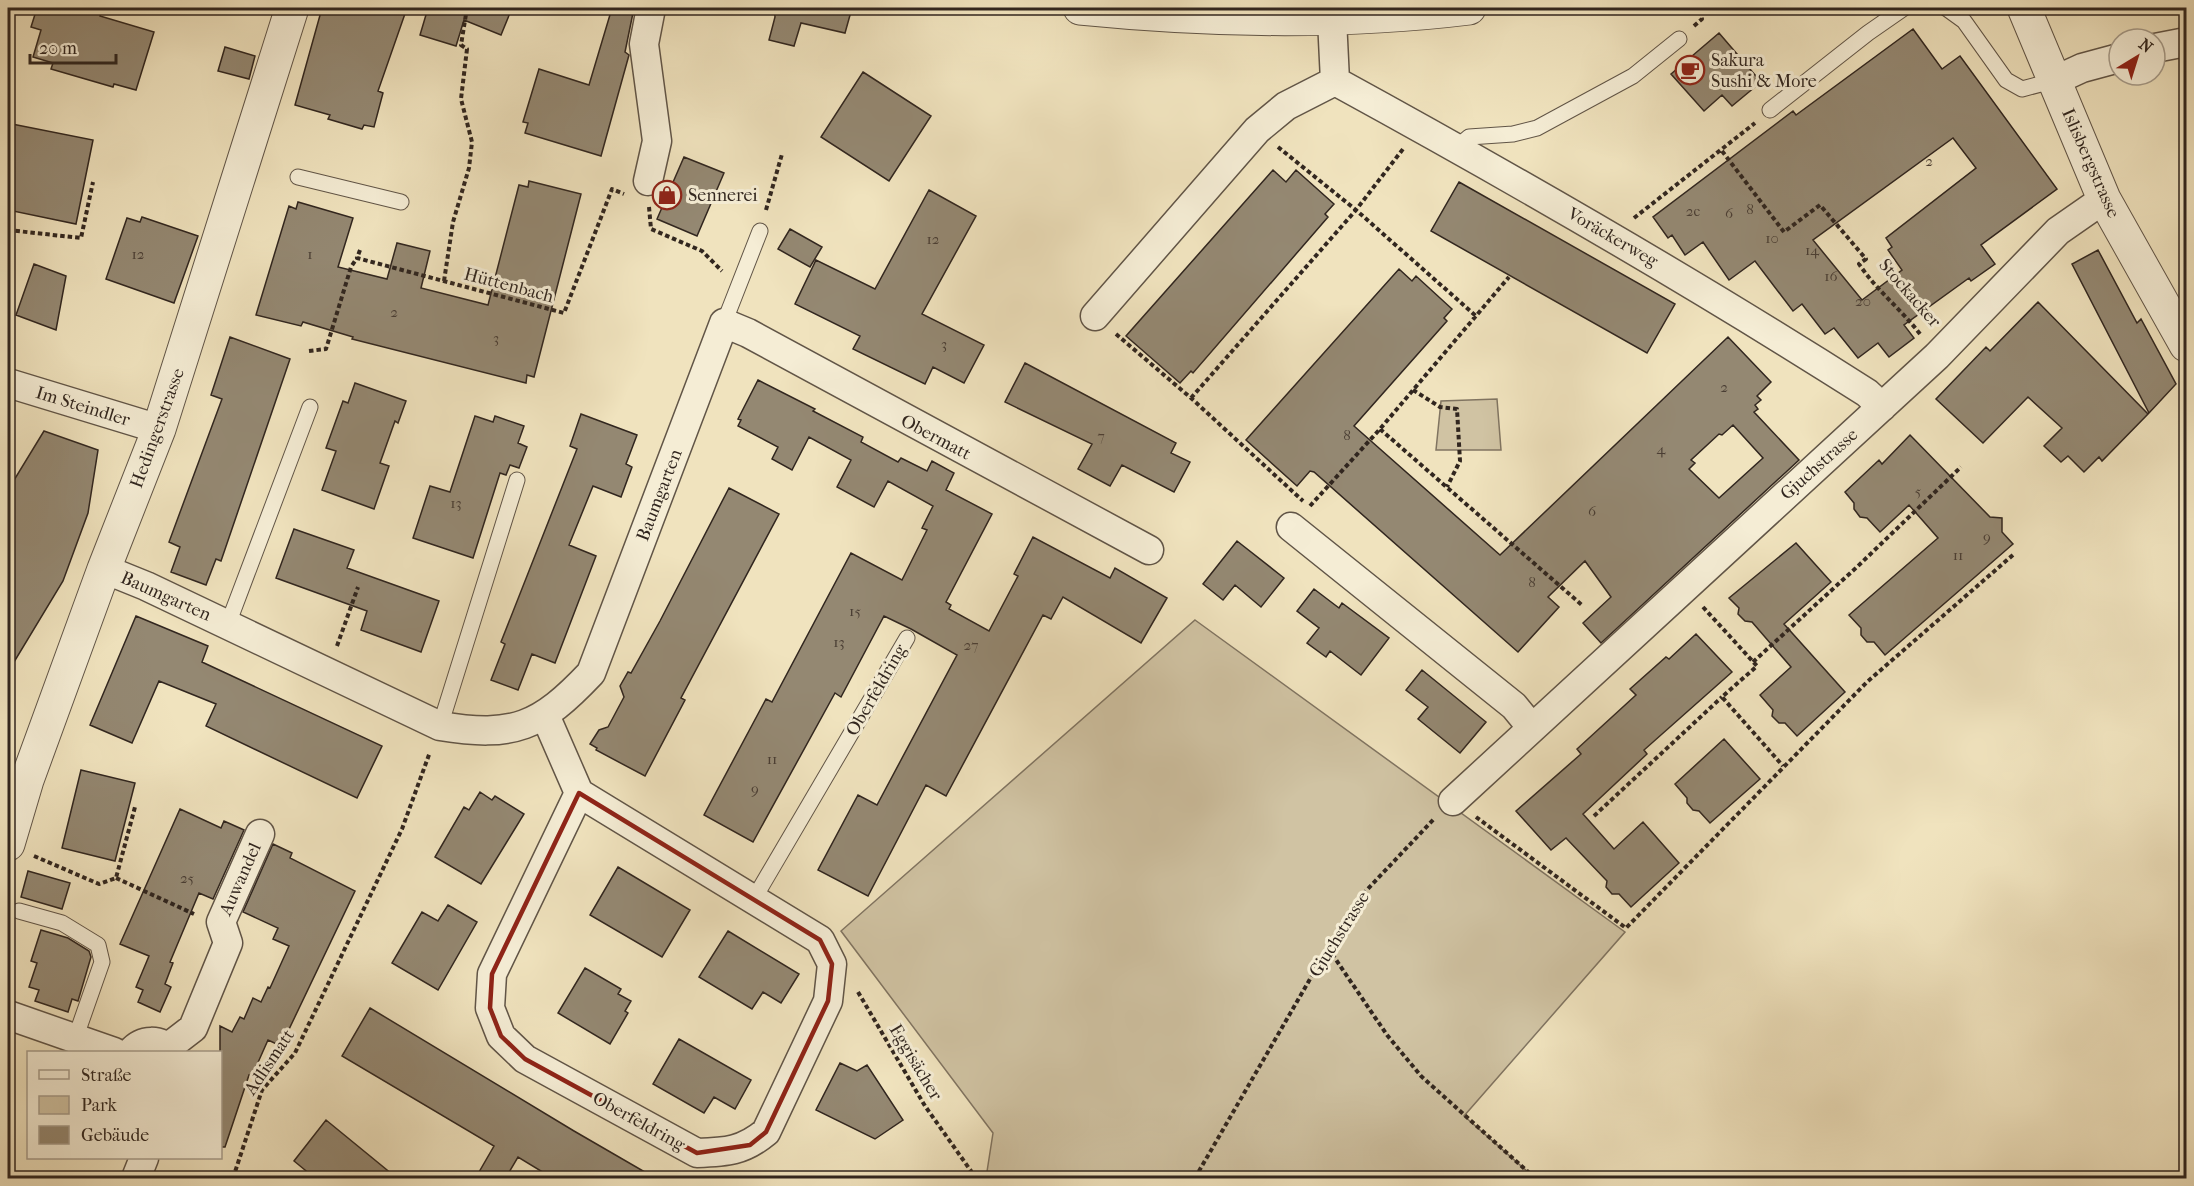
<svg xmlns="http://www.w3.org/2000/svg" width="2194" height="1186" viewBox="0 0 2194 1186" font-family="'IM FELL French Canon',serif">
<rect width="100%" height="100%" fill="#f0e3be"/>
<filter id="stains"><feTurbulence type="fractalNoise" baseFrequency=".00333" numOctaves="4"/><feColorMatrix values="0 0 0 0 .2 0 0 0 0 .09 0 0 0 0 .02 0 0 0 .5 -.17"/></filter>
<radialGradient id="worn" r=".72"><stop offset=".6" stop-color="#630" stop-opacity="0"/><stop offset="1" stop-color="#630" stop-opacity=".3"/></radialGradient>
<path fill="#d0c3a3" stroke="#807461" stroke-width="1.5" d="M1497 399 1501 450H1436L1441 401Z
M1195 620 1625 932 1464 1116 1535 1178H986L993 1133 841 931Z"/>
<path fill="#948872" stroke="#31261f" stroke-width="1.5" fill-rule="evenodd" d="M37 8H102L100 16 154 32 136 90 114 84 113 87 51 69 53 63 33 57 41 30 31 27Z
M322 8H407L378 91 383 93 374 127 364 125 362 129 328 119 330 115 295 105Z
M428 8H512L501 35 464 20 456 46 420 35Z
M612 8H634L625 52 629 55 601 156 525 133 528 123 523 122 539 69 589 85Z
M774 8H852L845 33 801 23 794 46 769 40 775 17Z
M1913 29 1942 69 1960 56 2057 189 1981 245 1995 264 1971 281 1969 278 1904 325 1914 338 1889 357 1878 343 1858 358 1834 328 1825 334 1802 304 1793 311 1755 261 1729 280 1703 242 1685 255 1672 235 1668 238 1653 217 1793 111 1796 115ZM1953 138 1976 168 1886 238 1892 247 1888 250 1902 270 1862 300 1813 240Z
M1719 33 1761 82 1732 106 1722 95 1704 111 1671 74Z
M225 47 255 56 249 79 218 71Z
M863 72 931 116 889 181 821 137Z
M12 124 93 140 76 224 8 210V148Z
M684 157 724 173 697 236 657 219Z
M1273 170 1286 182 1296 170 1334 204 1325 214 1328 217 1193 373 1191 371 1180 383 1126 336Z
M529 181 581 194 534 377 527 375 526 383 352 339 353 337 303 322 301 326 256 315 289 206 296 209 298 202 353 218 338 267 387 279 397 243 430 251 421 288 488 305 519 185 528 187Z
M1459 182 1675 304 1647 353 1431 231Z
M929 190 976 216 922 314 984 345 964 383 933 367 925 384 853 349 860 336 795 304 816 260 875 289Z
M142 217 198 236 174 303 106 279 127 218 140 222Z
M790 229 822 247 810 267 778 249Z
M2098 250 2137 323 2141 319 2176 384 2149 413 2072 264Z
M34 264 66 276 56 330 16 315Z
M1399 269 1412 281 1416 276 1452 309 1444 318 1447 321 1354 426 1500 555 1728 337 1771 382 1757 396 1761 400 1755 405 1758 409 1754 412 1799 460 1601 643 1583 623 1611 597 1585 561 1548 597 1559 607 1518 652 1314 472 1310 471 1297 486 1246 440ZM1733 425 1763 458 1719 498 1689 469 1695 463 1691 460 1719 434 1722 435Z
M2038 302 2148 414 2102 461 2099 457 2084 472 2068 456 2061 462 2044 446 2062 428 2028 397 1983 443 1936 399 1986 347 1990 351Z
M230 337 290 359 221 561 216 559 206 585 171 572 180 547 169 542 222 399 211 395Z
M1025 363 1176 443 1171 453 1190 462 1174 492 1122 465 1110 486 1078 469 1092 444 1005 402Z
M758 380 815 409 813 411 863 437 861 442 898 462 901 458 927 471 932 461 954 473 946 490 992 514 946 602 951 605 949 609 989 631 1018 576 1014 574 1033 537 1110 578 1115 568 1167 598 1141 643 1063 597 1051 619 1043 615 946 796 926 785 868 896 818 870 858 795 877 805 957 655 911 629 884 616 841 697 835 693 753 842 704 815 766 699 772 702 851 553 902 580 927 530 922 528 933 506 888 481 874 507 837 487 851 460 809 437 792 470 772 459 778 447 738 426 741 420 738 419Z
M355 383 406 401 398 423 395 421 380 463 389 466 374 509 322 490 336 451 326 448 343 401 348 403Z
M581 414 637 435 626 464 632 467 621 497 593 486 569 545 596 556 555 663 532 654 518 690 491 680 505 644 501 642 577 449 570 446Z
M475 416 493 422 495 416 524 426 518 443 527 447 519 468 510 465 506 475 500 473 473 558 413 538 430 486 450 492Z
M44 431 98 450 88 513 63 581 8 672V504L11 485Z
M1910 435 1990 517 2002 518V532L2013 544 1885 655 1874 642H1867L1861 635V628L1849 615 1938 538 1909 505 1880 532 1867 518 1860 517 1854 509V503L1845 492 1879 460 1882 464Z
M729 488 779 514 681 698 685 700 645 776 596 750 597 748 590 744 599 730 608 727 624 697 620 686 628 672 631 673 660 621Z
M294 529 354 550 347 568 439 601 421 652 361 630 367 611 276 578Z
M1237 541 1284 578 1261 607 1235 585 1223 600 1203 584Z
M1796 543 1831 582 1784 624 1845 692 1797 736 1785 723H1779L1772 716 1773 710 1760 695 1791 667 1752 622 1745 621 1738 614 1739 608 1729 598Z
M1314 589 1339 608 1342 603 1389 638 1361 675 1330 651 1326 657 1307 643 1319 628 1297 611Z
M136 616 208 646 202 662 382 746 357 798 206 726 216 704 159 681 132 743 90 725Z
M1696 634 1732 672 1644 750 1647 754 1583 814 1614 849 1643 822 1679 863 1631 907 1619 894H1612L1606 887 1607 881 1566 838 1551 850 1516 811 1581 754 1577 749 1636 695 1630 689 1666 657 1669 659Z
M1422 670 1486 722 1460 753 1418 719 1428 707 1406 690Z
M1724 739 1760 779 1710 823 1699 811 1693 810 1687 803V798L1675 784Z
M81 770 135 783 115 861 62 848Z
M480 792 492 800 495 796 524 814 481 884 435 857 464 807 469 810Z
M180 809 221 828 224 821 244 830 213 899 199 893 170 962 173 963 165 984 171 987 160 1012 138 1002 143 990 136 987 149 956 120 944Z
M273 844 292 853 290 858 355 891 281 1046 268 1040 252 1076 249 1075 225 1147H220V1026L232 1032 240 1017 244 1019 253 998 261 1002 268 987 270 988 289 946 273 939 278 928 243 912Z
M618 867 690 910 662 957 590 915Z
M28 871 70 883 62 909 21 897Z
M448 905 477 922 438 990 392 963 422 912 438 921Z
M41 930 68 938 89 951 91 957 78 1001 72 999 68 1012 35 1001 39 990 29 987 37 963 31 961Z
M728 931 799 974 781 1003 763 992 752 1009 699 977Z
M585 968 621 989 618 994 631 1001 625 1011 628 1013 610 1044 558 1013Z
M370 1008 574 1131 657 1179H554L518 1157 505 1179H475L494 1146 342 1056Z
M679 1039 751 1080 735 1109 714 1097 704 1113 653 1084Z
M840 1063 857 1071 867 1065 903 1120 875 1139 816 1110Z
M326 1120 398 1179H316L294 1161Z"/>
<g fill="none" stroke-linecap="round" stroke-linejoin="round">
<g stroke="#615547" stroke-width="17">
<path id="service" d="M1946 8 1964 21 2006 80 2022 89 2056 80
M1770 110 1868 33 1904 8
M1456 148 1469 137 1513 134 1537 128 1633 76 1679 39
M298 177 401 202
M724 323 760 231
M228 624 310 407
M440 726 517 480
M755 897 907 638
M19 911 62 923 98 945 102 962 75 1039"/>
</g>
<g stroke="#615547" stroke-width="31">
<path id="minor" d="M1332 19 1335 81C1516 180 1693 282 1867 393L1882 407
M2155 48 2186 42
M2056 80 2082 68 2119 58
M648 181 657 141 644 44 651 8
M1095 316 1257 130 1286 106 1335 81
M8 383 159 429
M1291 527 1514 706 1532 728
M104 569 146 586 440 726C514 738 540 727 591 673L724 323 748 333 1149 550
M545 715 579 793 492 974 490 1008 501 1036 525 1059 697 1153C727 1152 743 1151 766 1132L828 1001 832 964 820 940 579 793
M1453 801 1937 356 2058 231 2104 199
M8 1015 114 1052
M167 1048 193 1028 228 943 221 922 260 834
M131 1052C142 1039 160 1038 171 1052
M136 1178 144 1158"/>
</g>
<g stroke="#615547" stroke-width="35">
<path id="tertiary" d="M1080 8C1211 21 1339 24 1469 8
M2024 8 2104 199 2186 345
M8 844 27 780 104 569 159 429 292 8"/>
</g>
<path stroke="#31261f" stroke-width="4" stroke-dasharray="4.5 3" stroke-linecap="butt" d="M1681 9 1684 8
M1694 26 1702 19 1699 8
M1278 147 1356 210 1476 316
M1722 151 1784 232 1820 205 1866 259 1859 264C1877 291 1901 309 1920 334
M649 207 651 229 702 251 722 271
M766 210 782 154
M1634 218 1755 123
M8 230 81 238 93 182
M360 250 357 258 564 313 612 189 624 194
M444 281 453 222 469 168 472 142 461 99 467 49 461 45 467 8
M1116 334 1191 398 1303 501
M309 351 326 349 351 267 357 258
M1413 390 1440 407 1457 409 1460 461 1447 487
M1191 398 1356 210 1403 149
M1380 429 1583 606
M1310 506 1380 429 1509 277
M1703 607 1757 666 1722 697 1783 766
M337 646 358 587
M1753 662 1858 566 1961 467
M1594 816 1722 697
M1476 817 1626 928 1867 682 2014 554
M34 856 99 884 116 878 135 807
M116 878 194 914
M1328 948 1387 1035 1421 1076 1535 1178
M858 992 925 1106 971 1171 969 1178
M233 1178 262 1090 295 1053 402 829 430 752
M1195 1178 1328 948 1362 895 1434 819"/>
<use href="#service" stroke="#f5edd5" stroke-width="15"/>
<use href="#minor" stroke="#f5edd5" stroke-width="28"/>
<use href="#tertiary" stroke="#f5edd5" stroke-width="33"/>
</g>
<path fill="none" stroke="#8f2418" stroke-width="4.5" stroke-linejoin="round" d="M579 793 820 940 832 964 828 1001 766 1132 750 1145 697 1153 525 1059 501 1036 490 1008 492 974Z"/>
<defs>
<g id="cafe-ring" transform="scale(1.5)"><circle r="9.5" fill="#f5edd5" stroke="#8f2418" stroke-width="1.5"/><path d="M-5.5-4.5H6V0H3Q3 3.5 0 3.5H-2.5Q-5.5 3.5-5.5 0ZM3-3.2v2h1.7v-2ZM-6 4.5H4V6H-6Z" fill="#8f2418"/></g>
<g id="shop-ring" transform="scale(1.5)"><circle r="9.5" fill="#f5edd5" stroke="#8f2418" stroke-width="1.5"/><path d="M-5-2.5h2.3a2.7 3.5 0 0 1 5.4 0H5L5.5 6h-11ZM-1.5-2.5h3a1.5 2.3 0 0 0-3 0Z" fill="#8f2418"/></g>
</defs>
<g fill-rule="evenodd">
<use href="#cafe-ring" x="1690" y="70"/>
<use href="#shop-ring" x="667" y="195"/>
</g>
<g text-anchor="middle" stroke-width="6" stroke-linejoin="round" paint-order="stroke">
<g font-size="15" fill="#4a3e34">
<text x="1929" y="166">2</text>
<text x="1750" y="214">8</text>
<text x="1693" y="216">2c</text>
<text x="1729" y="218">6</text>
<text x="1772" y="243">10</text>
<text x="933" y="244">12</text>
<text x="1812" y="255">14</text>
<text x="138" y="259">12</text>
<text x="310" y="259">1</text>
<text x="1831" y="281">16</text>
<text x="1863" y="306">20</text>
<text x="394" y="317">2</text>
<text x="496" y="343">3</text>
<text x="944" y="349">3</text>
<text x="1724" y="392">2</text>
<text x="1347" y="440">8</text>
<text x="1101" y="441">7</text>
<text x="1661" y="454">4</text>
<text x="1918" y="496">5</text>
<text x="456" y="508">13</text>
<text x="1592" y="516">6</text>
<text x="1987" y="542">9</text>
<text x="1958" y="560">11</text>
<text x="1532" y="587">8</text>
<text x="855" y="616">15</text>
<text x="839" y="647">13</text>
<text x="971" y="650">27</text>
<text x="772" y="764">11</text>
<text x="755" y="794">9</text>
<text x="187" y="883">25</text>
</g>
<g font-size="18" fill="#31261f" stroke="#f5edd5" text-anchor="start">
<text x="1711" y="66">Sakura<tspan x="1711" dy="21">Sushi &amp; More</tspan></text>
<text x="688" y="201">Sennerei</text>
</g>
<g font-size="18" fill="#31261f" stroke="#f5edd5">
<text transform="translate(2091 163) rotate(66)" y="6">Islisbergstrasse</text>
<text transform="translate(1613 237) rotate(30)" y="6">Voräckerweg</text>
<text transform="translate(509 285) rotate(15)" y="6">Hüttenbach</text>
<text transform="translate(1910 293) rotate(49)" y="6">Stockacker</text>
<text transform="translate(83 406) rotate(17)" y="6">Im Steindler</text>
<text transform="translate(157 428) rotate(-70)" y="6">Hedingerstrasse</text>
<text transform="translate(936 437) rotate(28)" y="6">Obermatt</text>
<text transform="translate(1819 464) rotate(-42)" y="6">Gjuchstrasse</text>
<text transform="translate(659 495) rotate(-69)" y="6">Baumgarten</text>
<text transform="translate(166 596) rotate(24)" y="6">Baumgarten</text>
<text transform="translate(876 690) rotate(-60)" y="6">Oberfeldring</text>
<text transform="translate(240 879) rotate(-66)" y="6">Auwandel</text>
<text transform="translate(1339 934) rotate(-58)" y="6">Gjuchstrasse</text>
<text transform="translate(269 1062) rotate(-56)" y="6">Adlismatt</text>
<text transform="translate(916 1062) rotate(59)" y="6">Eggisächer</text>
<text transform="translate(639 1121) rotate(29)" y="6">Oberfeldring</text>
</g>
</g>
<rect width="2194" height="1186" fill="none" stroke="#f0e3be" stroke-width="30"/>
<rect x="9" y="9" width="2176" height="1168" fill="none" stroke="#31261f" stroke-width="3"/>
<rect x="15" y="15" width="2164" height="1156" fill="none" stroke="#31261f" stroke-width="1.5"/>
<rect x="27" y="1051" width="195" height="108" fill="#f5edd5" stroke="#a79d8c" stroke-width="1.5"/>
<rect x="39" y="1070" width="30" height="9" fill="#f5edd5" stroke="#a79d8c" stroke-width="1.5"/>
<text x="81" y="1081" font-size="18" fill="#31261f">Straße</text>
<rect x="39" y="1096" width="30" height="18" fill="#d0c3a3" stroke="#a79d8c" stroke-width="1.5"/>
<text x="81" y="1111" font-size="18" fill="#31261f">Park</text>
<rect x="39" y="1126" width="30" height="18" fill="#948872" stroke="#a79d8c" stroke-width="1.5"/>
<text x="81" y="1141" font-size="18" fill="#31261f">Gebäude</text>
<g transform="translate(2137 57) rotate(38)"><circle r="28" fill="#f5edd5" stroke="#a79d8c" stroke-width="1.5"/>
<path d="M0-4.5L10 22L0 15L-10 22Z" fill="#8f2418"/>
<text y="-9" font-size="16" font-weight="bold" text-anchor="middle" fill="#31261f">N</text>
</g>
<path d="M30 54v9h86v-9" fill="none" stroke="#31261f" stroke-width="3"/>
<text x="39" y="54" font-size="18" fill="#31261f" stroke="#f5edd5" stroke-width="4.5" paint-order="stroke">20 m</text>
<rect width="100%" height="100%" filter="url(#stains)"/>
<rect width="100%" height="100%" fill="url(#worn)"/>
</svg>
